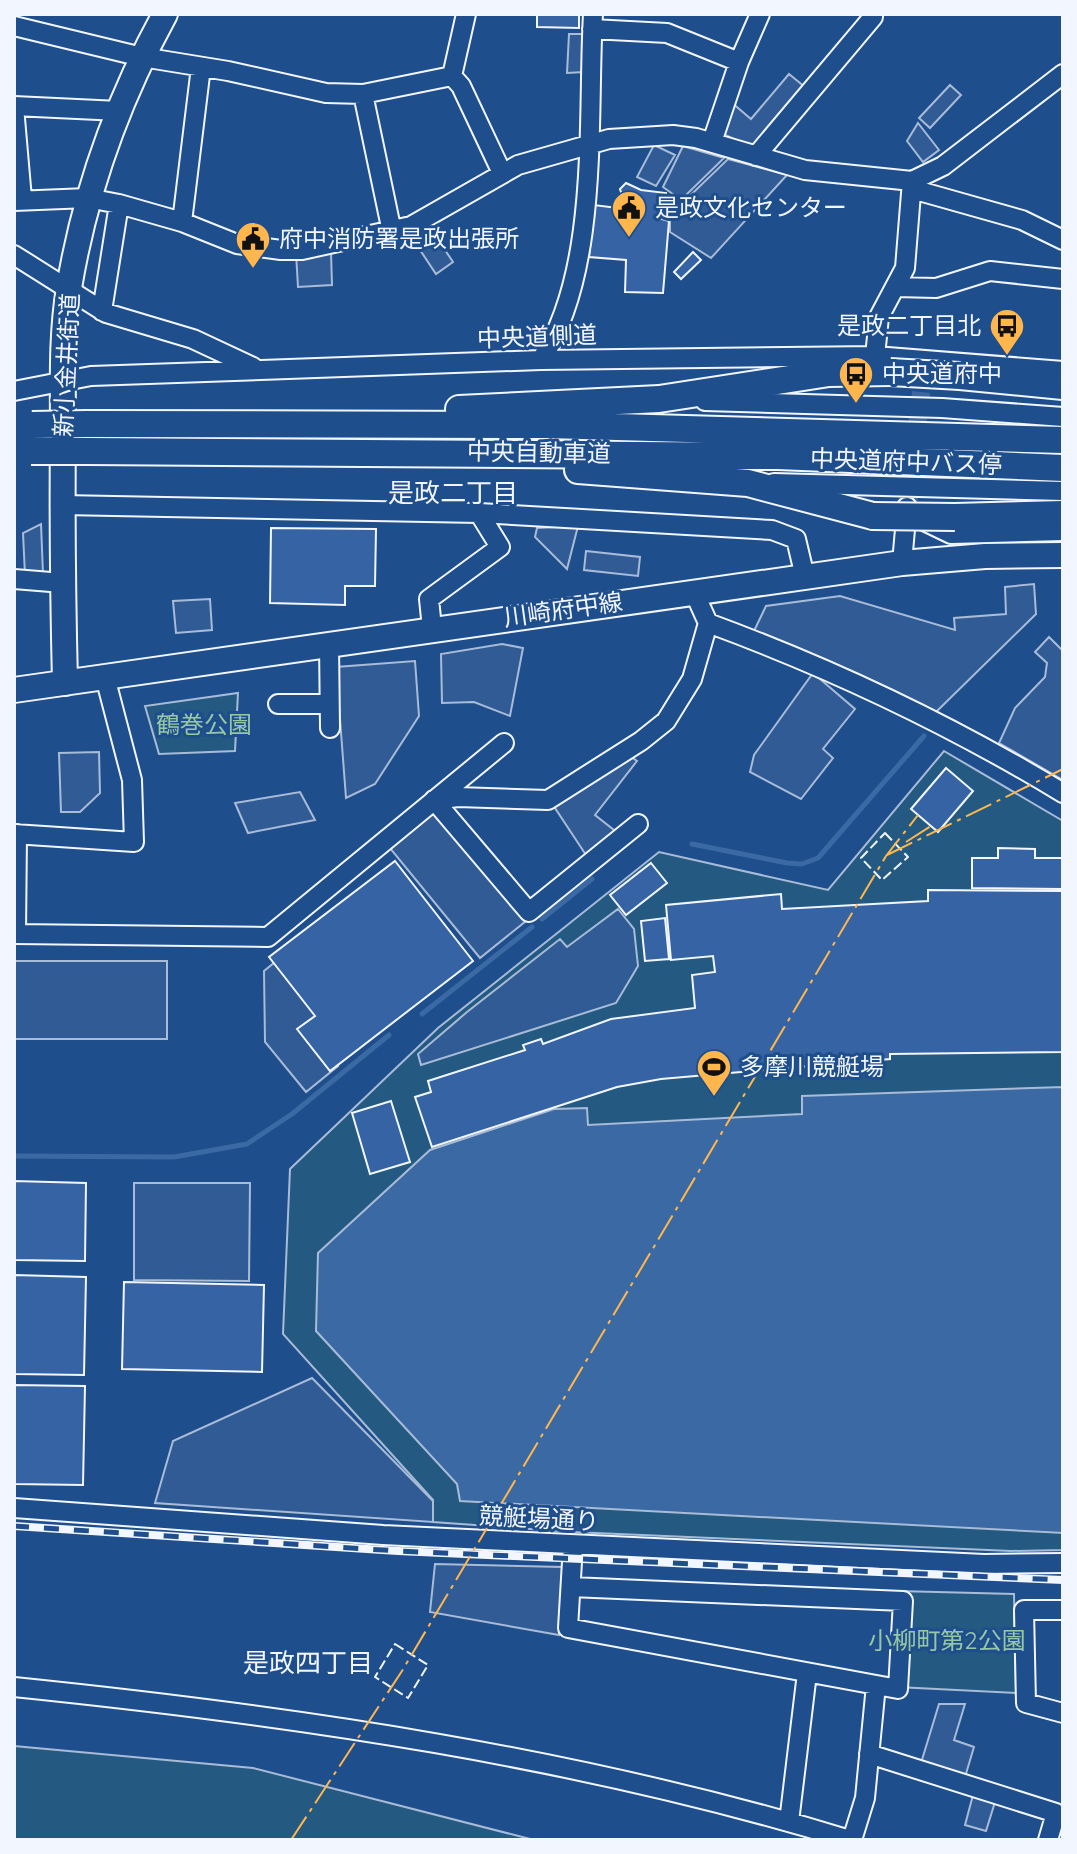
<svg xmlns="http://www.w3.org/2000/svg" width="1077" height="1854" viewBox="0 0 1077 1854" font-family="Quicksand,'Noto Sans JP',sans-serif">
<rect width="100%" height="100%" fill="#1f4e8c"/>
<path fill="#245a82" stroke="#a8bbd7" stroke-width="2" d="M238 693 235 751 159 754 145 706Z
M944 751 1063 821V1550L1011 1551 572 1532 433 1522V1500L283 1334 290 1169 438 1028 659 852 828 890Z
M898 1591 1014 1594 1016 1693 897 1687Z
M14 1746 253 1768 534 1840H14Z"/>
<path fill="#305b95" stroke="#a8bbd7" stroke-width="2" d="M569 34H585L584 72 567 73Z
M789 74 806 88 755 149 719 132 731 102 751 119Z
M950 85 961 95 930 128 919 118Z
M918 123 939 150 923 162 907 141Z
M654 145 675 155 656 186 637 177Z
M683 146 724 158 681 200 663 187Z
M728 159 787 175 711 258 670 232V215Z
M429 226 453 262 436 274 412 238Z
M331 252 332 285 298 287 296 253Z
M41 524 43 574 25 575 23 533Z
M578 526 567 569 535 537 537 528Z
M586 551 640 557 638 576 584 570Z
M1034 584 1036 614 936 712 754 631 766 606 840 596 955 630 954 618 1006 614 1005 587Z
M210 599 212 630 176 633 173 601Z
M1049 637 1063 651V780L999 743 1015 708 1045 677 1047 663 1035 652Z
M502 644 523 648 510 716 474 702 442 703 441 654Z
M415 661 419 716 375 784 346 798 336 667Z
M813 673 855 709 823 749 833 758 801 799 750 772 754 755Z
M99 752 100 793 80 812H61L59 753Z
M630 756 637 761 595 815 619 834 586 855 553 805Z
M300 792 315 820 248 833 235 803Z
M435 810 526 921 480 958 389 847Z
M618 909 634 929 638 966 616 1003 421 1065 418 1054 467 1012 560 939 567 947Z
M285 954 362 984 307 1028 338 1066 306 1092 265 1042 264 971Z
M14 961H167V1039H14Z
M134 1183H250L249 1281 134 1280Z
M312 1378 433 1501V1522L155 1503 173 1441Z
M435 1564 563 1567 559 1635 430 1612Z
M939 1704H965L954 1740 974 1747 965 1777 921 1763Z
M973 1795 995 1802 986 1831 965 1825Z"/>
<path fill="#3b69a3" stroke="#a8bbd7" stroke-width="2" d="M1063 1087V1533L460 1501 457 1484 316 1331 318 1253 430 1150 554 1109 587 1108 588 1125 802 1114V1096Z"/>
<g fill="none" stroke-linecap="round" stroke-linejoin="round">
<path stroke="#3b69a3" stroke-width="5" d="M692 844 787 863 802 864 818 858 924 736
M542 919 592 879
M422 1014 532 927
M14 1156 174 1157 247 1144 292 1114 389 1035"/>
</g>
<path fill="#3563a3" stroke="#f2f6ff" stroke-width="2" d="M537 14H579V28L537 27Z
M626 183 641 190 666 193 662 219 669 221 663 293 625 292 626 260 589 257 594 205 626 209 620 189Z
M693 252 701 260 681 279 674 272Z
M271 528 376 529 375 586H345V605L270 603Z
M946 768 973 791 938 832 911 809Z
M998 848 1035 849V858H1063V889L972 888V858H998Z
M395 861 473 961 330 1071 297 1029 315 1016 269 957Z
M651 863 667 883 626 915 610 895Z
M928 890 1063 891V1052L890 1054V1059L661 1079 617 1087 432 1147 415 1097 431 1092 428 1081 525 1050 523 1045 541 1039 543 1044 611 1019 695 1008 692 975 715 972 713 956 671 960 666 905 781 894 782 909 928 901Z
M665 918 669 959 645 961 641 921Z
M391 1101 410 1162 370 1174 352 1113Z
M14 1181 86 1183 85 1261 14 1260Z
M14 1275 86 1277 84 1375 14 1374Z
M124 1282 264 1285 262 1372 122 1369Z
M14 1385 85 1386 83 1485 14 1484Z"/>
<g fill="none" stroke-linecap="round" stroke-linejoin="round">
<path stroke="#3f679d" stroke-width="18" stroke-dasharray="18 9" stroke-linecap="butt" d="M908 505 921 392"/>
<g stroke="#f2f6ff" stroke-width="22">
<path id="minor" d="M14 26 142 57 228 71 326 93 363 94 452 76
M592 29 667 33 739 62 712 142
M739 62 760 14
M452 76 461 86 502 173
M452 76 466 14
M363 94 392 232
M14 106 119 111
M14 107 22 199
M756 156 873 17
M912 189 1022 220 1063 240
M14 201 88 198 119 204 182 222 237 244 281 250H302L411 226 518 165 609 139 673 135 696 138 805 170 912 181 943 166 1063 74
M182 222 201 67
M14 255 106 313 193 339 253 367
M896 287 936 288 990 271 1063 279
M102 311 119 204
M875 356 879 317 905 268 912 181
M541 360C600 269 587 119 593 14
M14 391 91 376 541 360 875 356 1063 371
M705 401 942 408 1063 417
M774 483 1063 491
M62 505 479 513 772 530 796 539 805 577
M924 521 951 534 1063 531
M902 563 907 507
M14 579 63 583
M708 623C833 669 949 724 1063 793
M432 628 429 599 500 547 479 513
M329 644 330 728
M278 704H329
M434 800 458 797 548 800 641 741 666 721 692 679 708 623 694 592
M434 800 529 912 638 824
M14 834 134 842 132 780 105 677
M14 934 268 937 504 743
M16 934 17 834
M14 1508 383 1535 984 1564 1063 1563
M571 1587 903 1601 898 1689 568 1628 573 1545
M1063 1610H1024L1026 1703 1063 1713
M14 1687C296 1716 578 1757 850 1840
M869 1754 1056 1813 1048 1840
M789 1822 807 1673
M852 1840 865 1798 876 1685"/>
</g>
<g stroke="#f2f6ff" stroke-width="28">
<path id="major" d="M65 683C63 600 62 517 63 434 63 386 61 336 69 288 85 191 118 100 165 14
M14 690 902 563 985 556 1063 555"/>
</g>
<g stroke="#f2f6ff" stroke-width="30">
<path id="highway" d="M960 376 1063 386
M459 409 659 399 829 373 890 372
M87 424 548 425 1063 440
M88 451 778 456 1063 468
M578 470 748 483 873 516
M955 517 1063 514"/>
</g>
<use href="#minor" stroke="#1f4e8c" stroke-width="18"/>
<use href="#major" stroke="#1f4e8c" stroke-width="24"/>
<use href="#highway" stroke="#1f4e8c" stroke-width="26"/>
<g stroke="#f2f6ff" stroke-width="8">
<path id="rail" d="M14 1526 398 1551 1063 1580"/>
</g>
<use href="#rail" stroke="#1f4e8c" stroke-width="5" stroke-dasharray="15" stroke-linecap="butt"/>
<g stroke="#f2f6ff" stroke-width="30" stroke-linecap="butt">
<path id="highway-bridge" d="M890 372 960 376
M32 425 87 424
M31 451H88
M873 516 955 517"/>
</g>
<use href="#highway-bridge" stroke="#1f4e8c" stroke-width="26"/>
<path stroke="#f2f6ff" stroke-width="2" stroke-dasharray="10 4" stroke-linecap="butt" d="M885 833 908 857 882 880 861 858Z
M395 1644 428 1665 408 1698 375 1677Z"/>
<path stroke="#ffb74d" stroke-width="2" stroke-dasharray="28 6 4 6" stroke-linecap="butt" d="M906 842 931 826
M887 855 1063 769
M291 1840 402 1671 886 856 918 815"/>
</g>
<defs>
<g id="civic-pin" transform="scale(1.8)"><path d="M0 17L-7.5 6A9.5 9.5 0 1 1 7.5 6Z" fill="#ffb74d" stroke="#1f4e8c"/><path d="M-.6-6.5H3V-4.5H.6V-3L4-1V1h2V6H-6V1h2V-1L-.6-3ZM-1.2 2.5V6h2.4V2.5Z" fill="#111"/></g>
<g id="bus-pin" transform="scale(1.8)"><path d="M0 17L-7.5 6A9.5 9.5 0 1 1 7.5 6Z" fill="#ffb74d" stroke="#1f4e8c"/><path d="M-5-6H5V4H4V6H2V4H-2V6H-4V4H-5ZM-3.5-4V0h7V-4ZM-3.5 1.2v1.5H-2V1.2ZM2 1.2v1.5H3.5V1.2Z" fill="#111"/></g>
<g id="stadium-pin" transform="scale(1.8)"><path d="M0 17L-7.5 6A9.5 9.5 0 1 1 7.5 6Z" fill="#ffb74d" stroke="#1f4e8c"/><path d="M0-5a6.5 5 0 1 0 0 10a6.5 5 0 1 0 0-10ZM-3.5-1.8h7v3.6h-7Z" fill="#111"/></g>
</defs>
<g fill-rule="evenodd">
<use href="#civic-pin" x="629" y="208"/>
<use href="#civic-pin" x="253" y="239"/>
<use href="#bus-pin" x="1007" y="326"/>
<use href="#bus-pin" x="856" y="374"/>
<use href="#stadium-pin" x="714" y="1067"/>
</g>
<g text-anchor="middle" stroke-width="6" stroke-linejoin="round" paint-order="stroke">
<g font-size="24" fill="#f2f6ff" stroke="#1f4e8c" text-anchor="start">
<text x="655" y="216">是政文化センター</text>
<text x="279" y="247">府中消防署是政出張所</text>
<text x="981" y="334" text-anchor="end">是政二丁目北</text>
<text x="882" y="382">中央道府中</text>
<text x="740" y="1075">多摩川競艇場</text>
</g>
<g font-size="24" fill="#f2f6ff" stroke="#1f4e8c">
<text transform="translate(537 337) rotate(-2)" y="8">中央道側道</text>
<text transform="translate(67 365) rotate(-87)" y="8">新小金井街道</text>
<text transform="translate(539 453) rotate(1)" y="8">中央自動車道</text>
<text transform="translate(906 462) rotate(2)" y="8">中央道府中バス停</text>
<text transform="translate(563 610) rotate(-8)" y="8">川崎府中線</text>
<text transform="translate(539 1519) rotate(3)" y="8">競艇場通り</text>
</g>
<g font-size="24" fill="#97c8a6" stroke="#1f4e8c">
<text x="204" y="733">鶴巻公園</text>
<text x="947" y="1649">小柳町第2公園</text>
</g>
<g font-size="26" fill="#f2f6ff" stroke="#1f4e8c">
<text x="453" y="502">是政二丁目</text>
<text x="308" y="1672">是政四丁目</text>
</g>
</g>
<rect width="1077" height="1854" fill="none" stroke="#f2f6ff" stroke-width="32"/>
</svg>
